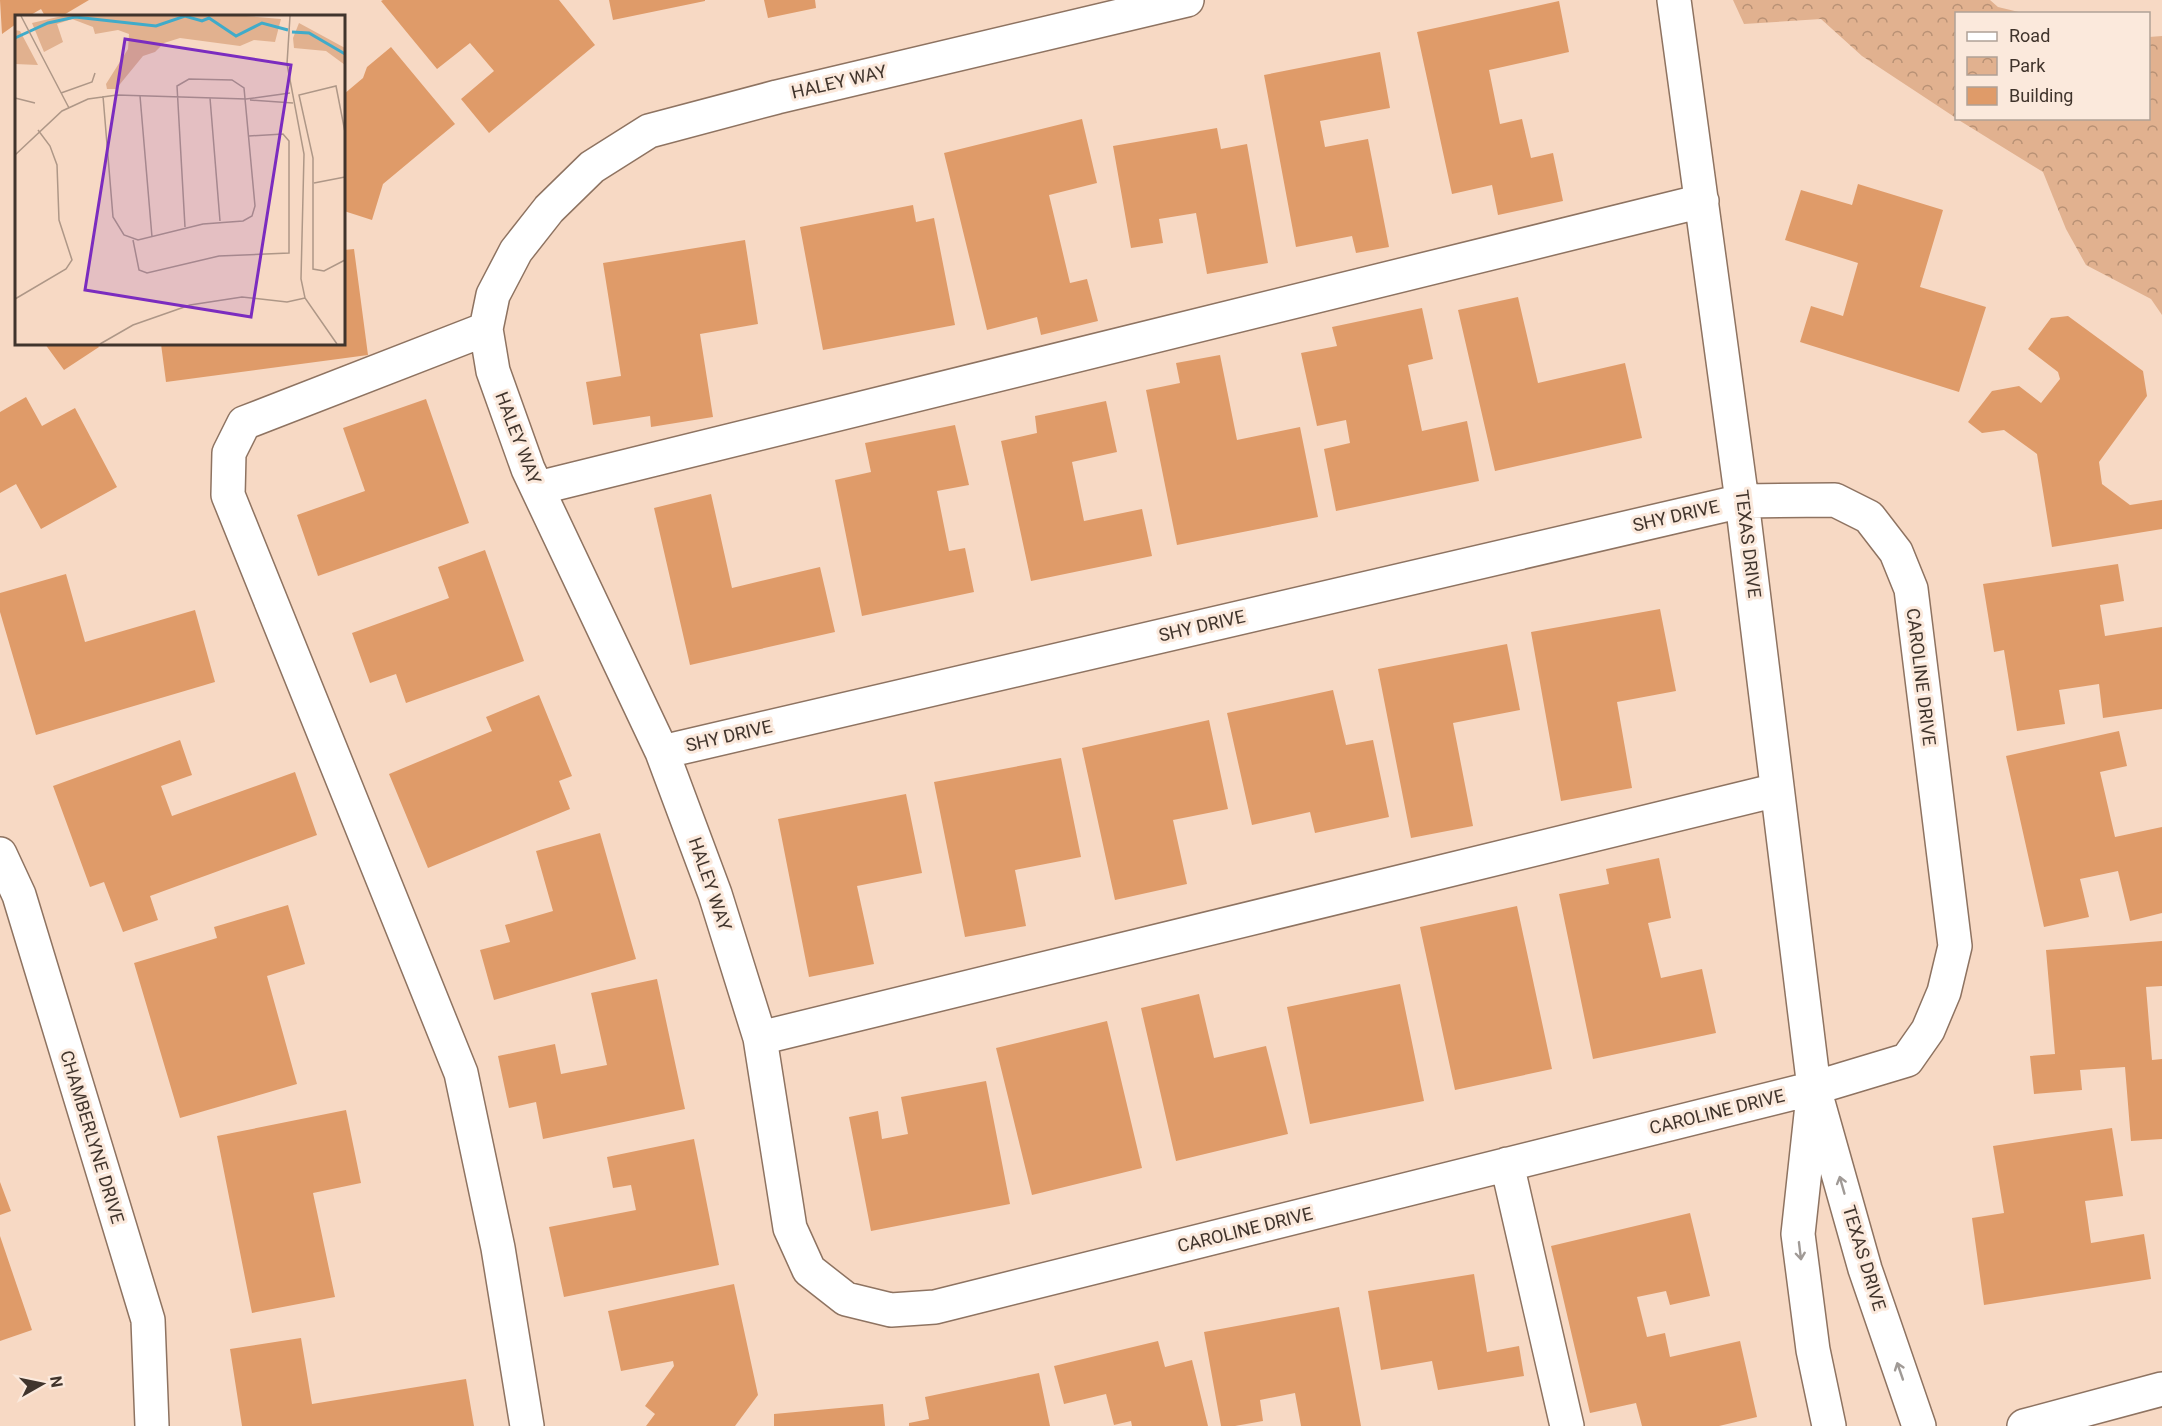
<svg xmlns="http://www.w3.org/2000/svg" width="2162" height="1426" viewBox="0 0 2162 1426" font-family="Roboto,sans-serif">
<defs>
<pattern id="park-crowns" width="20" height="18" patternUnits="userSpaceOnUse" patternTransform="scale(1.5)"><rect width="20" height="18" fill="#e1b18f"/><path d="M2 6a3 3 0 1 1 6 0M12 15a3 3 0 1 1 6 0" fill="none" stroke="#b89175"/></pattern>
</defs>
<rect width="100%" height="100%" fill="#f7d9c4"/>
<path fill="url(#park-crowns)" d="M1733 0H1990L1998 7 2023 13 1956 14V118L1862 56 1821 19 1744 24Z
M2162 36V315L2151 299 2086 265 2066 229 2043 172 1957 119 2148 118 2149 37Z"/>
<path fill="#df9b69" d="M0 0H89L62 16H45L41 9 29 16H16V24L2 34Z
M383 0H559L595 45 489 133 461 99 494 71 470 43 437 69 381 1Z
M609 0H705V1L613 20Z
M764 0H815L816 8 768 18Z
M1559 1 1569 52 1489 70 1500 124 1522 119 1531 158 1553 153 1563 201 1498 215 1492 185 1452 194 1417 32Z
M391 47 455 124 383 184 372 220 344 211V168L345 162 344 160V94L363 78 367 67Z
M1380 52 1390 108 1320 121 1325 147 1368 139 1389 247 1356 253 1352 236 1296 247 1264 75Z
M1082 119 1097 183 1049 195 1070 283 1087 279 1098 321 1041 335 1037 317 987 330 944 153Z
M1217 128 1221 149 1247 144 1268 263 1207 274 1196 213 1159 219 1163 243 1131 248 1113 146Z
M1858 184 1943 210 1920 287 1986 307 1959 392 1800 342 1811 306 1843 316 1858 263 1785 240 1801 190 1852 205Z
M913 205 916 222 934 218 955 325 823 350 800 227Z
M745 240 758 324 700 334 713 417 651 427 650 416 593 425 586 382 621 376 603 263Z
M354 249 368 355 166 382 161 344H344V250Z
M1518 297 1538 383 1625 363 1642 438 1495 471 1458 310Z
M1422 308 1433 359 1408 365 1422 431 1467 421 1479 481 1336 511 1324 449 1350 443 1346 420 1317 426 1301 353 1337 346 1332 327Z
M2068 316 2143 371 2147 396 2099 462 2102 484 2130 505 2162 500V529L2052 547 2037 454 2004 430 1982 433 1968 422 1992 391 2019 386 2041 403 2060 379 2058 372 2028 349 2051 318Z
M45 344H97L99 347 64 370Z
M1220 355 1237 440 1300 427 1318 517 1177 545 1146 390 1180 383 1176 363Z
M26 397 42 426 75 408 117 487 41 529 16 484 0 493V412Z
M426 399 469 523 318 576 297 515 365 491 343 428Z
M1106 401 1117 452 1072 462 1084 521 1142 509 1152 556 1031 581 1001 441 1037 433 1035 416Z
M955 425 969 485 937 491 949 551 965 548 974 592 862 616 835 480 871 472 865 443Z
M711 494 732 588 820 567 835 632 690 665 654 508Z
M485 550 524 661 406 703 396 674 370 683 352 633 449 598 438 567Z
M2118 564 2124 601 2100 605 2105 636 2162 627V709L2103 718 2099 684 2059 690 2065 724 2017 731 2004 650 1994 652 1983 584Z
M66 574 85 642 195 610 215 682 36 735 0 612V593Z
M1660 609 1676 691 1617 702 1632 788 1561 801 1531 632Z
M1507 644 1520 710 1453 723 1473 826 1411 838 1378 669Z
M1333 690 1346 745 1373 740 1389 817 1315 833 1310 812 1252 825 1227 713Z
M539 695 572 776 559 781 570 809 428 868 389 774 492 731 486 717Z
M1209 720 1228 809 1173 820 1187 884 1115 900 1082 748Z
M2119 731 2127 766 2100 772 2115 837 2162 827V913L2130 921 2118 871 2080 879 2089 917 2044 927 2006 756Z
M180 740 192 775 161 786 172 816 295 772 317 835 150 896 158 920 123 932 104 882 90 887 53 786Z
M1061 758 1081 857 1015 870 1026 926 965 937 934 782Z
M906 794 922 873 857 886 874 964 809 977 778 819Z
M600 833 636 959 494 1000 480 950 510 942 505 925 553 911 536 851Z
M1659 858 1671 918 1648 923 1661 978 1702 969 1716 1033 1593 1059 1559 894 1609 884 1606 869Z
M288 905 305 964 267 976 297 1084 180 1118 134 963 217 938 214 927Z
M1517 906 1552 1069 1455 1090 1420 927Z
M2162 941V986L2146 987 2152 1060 2162 1059V1139L2131 1141 2125 1067 2080 1070 2082 1090 2034 1094 2030 1056 2055 1054 2046 950Z
M657 979 685 1109 543 1139 536 1102 509 1108 498 1056 555 1044 561 1074 607 1065 591 993Z
M1400 984 1424 1101 1310 1124 1287 1007Z
M1199 994 1214 1058 1266 1046 1288 1134 1176 1161 1141 1008Z
M1107 1021 1142 1168 1032 1195 996 1048Z
M986 1081 1010 1204 871 1231 849 1117 878 1111 882 1139 908 1134 901 1097Z
M346 1110 361 1183 313 1193 335 1297 252 1313 217 1136Z
M2112 1128 2123 1196 2085 1201 2091 1243 2144 1234 2151 1279 1984 1305 1972 1218 2004 1213 1993 1146Z
M694 1139 719 1265 564 1297 549 1227 636 1210 631 1185 613 1188 607 1157Z
M0 1182 11 1211 0 1215Z
M1690 1213 1710 1296 1670 1305 1666 1291 1637 1297 1647 1337 1665 1333 1670 1357 1740 1341 1757 1417 1719 1426H1642L1636 1403 1590 1413 1551 1246Z
M0 1236 32 1330 0 1341Z
M1474 1274 1487 1352 1519 1346 1524 1376 1438 1390 1432 1361 1381 1370 1368 1291Z
M734 1284 758 1395 735 1426H646L655 1414 645 1406 674 1366 673 1361 621 1371 608 1311Z
M1339 1307 1361 1426H1301L1295 1393 1260 1400 1263 1421 1235 1426H1221L1204 1332Z
M301 1338 312 1404 466 1379 474 1426H242L230 1349Z
M1158 1341 1165 1367 1192 1360 1208 1426H1132L1131 1421 1114 1425 1106 1394 1064 1404 1054 1366Z
M1039 1373 1050 1426H909V1423L929 1419 925 1397Z
M883 1404 885 1426H774V1414Z"/>
<g fill="none" stroke-linecap="round" stroke-linejoin="round">
<g stroke="#8e7361" stroke-width="36">
<path id="minor" d="M1674 0 1742 501 1814 1088 1865 1269 1919 1426
M486 329 244 423 229 453 228 495 461 1073 498 1248 527 1426
M538 488 1702 201
M662 752 1742 501 1835 500 1869 517 1896 552 1911 589 1955 946 1944 992 1928 1030 1907 1060 1814 1088 935 1307 891 1310 846 1299 809 1270 790 1228 760 1038 715 894 662 752 528 469 493 371 486 329 493 295 516 251 549 209 592 167 649 131 777 97 1187 0
M0 854 19 895 148 1320 152 1426
M760 1038 1777 790
M1812 1105 1798 1234 1813 1350 1829 1426
M1507 1164 1567 1426
M2024 1426 2162 1389"/>
</g>
<use href="#minor" stroke="#fff" stroke-width="33"/>
</g>
<defs><path id="oneway-shaft" d="M-6 0H5M1.5-3L5.5 0L1.5 3" fill="none" stroke-width="1.6" stroke-linecap="round" stroke-linejoin="round" transform="scale(1.5)"/></defs>
<g stroke="#a09a96">
<use href="#oneway-shaft" transform="translate(1842 1185) rotate(-106)"/>
<use href="#oneway-shaft" transform="translate(1800 1251) rotate(83)"/>
<use href="#oneway-shaft" transform="translate(1900 1371) rotate(-109)"/>
</g>
<g text-anchor="middle" stroke-width="6" stroke-linejoin="round" paint-order="stroke">
<g font-size="18" fill="#40342c" stroke="#fbe9dc">
<text transform="translate(839 82) rotate(-13)" y="6">HALEY WAY</text>
<text transform="translate(518 438) rotate(69)" y="6">HALEY WAY</text>
<text transform="translate(1676 516) rotate(-13)" y="6">SHY DRIVE</text>
<text transform="translate(1748 544) rotate(83)" y="6">TEXAS DRIVE</text>
<text transform="translate(1202 626) rotate(-13)" y="6">SHY DRIVE</text>
<text transform="translate(1921 677) rotate(83)" y="6">CAROLINE DRIVE</text>
<text transform="translate(729 736) rotate(-13)" y="6">SHY DRIVE</text>
<text transform="translate(710 884) rotate(71)" y="6">HALEY WAY</text>
<text transform="translate(1717 1112) rotate(-14)" y="6">CAROLINE DRIVE</text>
<text transform="translate(92 1137) rotate(73)" y="6">CHAMBERLYNE DRIVE</text>
<text transform="translate(1245 1230) rotate(-14)" y="6">CAROLINE DRIVE</text>
<text transform="translate(1864 1258) rotate(73)" y="6">TEXAS DRIVE</text>
</g>
</g>
<g transform="translate(15 15)">
<rect width="330" height="330" fill="#f7d9c4"/>
<path d="M47 1H231L266 4 260 27 239 25 225 31 165 23 149 28 140 37 128 41 101 74H92L91 69 113 34 114 19 103 15 80 19 78 12 57 4 42 9 48 27 29 37 17 8ZM284 8 330 33V50L311 36 279 33 278 23ZM0 15 5 16 23 50 0 49Z" fill="#e1b18f"/>
<path fill="none" stroke="#40abc9" stroke-width="3" d="M277 17 294 18 330 39M0 23 33 8 60 2 141 11 170 1 187 6 194 3 221 21 247 8 273 15"/>
<path fill="none" stroke="#ae9787" stroke-width="1.5" d="M6 1 54 93M275 1 272 49 289 139 286 264 290 283 322 329M46 78 77 67 80 58M88 81 98 202 109 220 123 225 188 209 228 206 237 201 240 191 229 73 217 65 174 64 162 71 170 212M125 81 137 222M0 83 20 88M195 83 205 206M235 85 278 88M330 117 321 71 284 80 298 143V254L309 256 330 245M0 140 47 96 73 84 102 80 231 84 275 78M299 168 330 162M118 225 124 255 132 258 204 241 274 238V126L268 119 234 121M0 284 51 254 57 245 44 205 42 150 35 131 23 115M85 329 118 310 175 290 227 282 272 287 290 283"/>
<path fill="#7b2cbf" fill-opacity="0.15" stroke="#7b2cbf" stroke-width="3" d="M110 24 276 50 236 302 70 275Z"/>
<rect width="330" height="330" fill="none" stroke="#40342c" stroke-width="3"/>
</g>
<rect x="1955" y="12" width="195" height="108" fill="#fbe9dc" stroke="#b0a196" stroke-width="1.5"/>
<rect x="1967" y="32" width="30" height="9" fill="#ffffff" stroke="#b0a196" stroke-width="1.5"/>
<text x="2009" y="42" font-size="18" fill="#40342c">Road</text>
<rect x="1967" y="57" width="30" height="18" fill="url(#park-crowns)" stroke="#b0a196" stroke-width="1.5"/>
<text x="2009" y="72" font-size="18" fill="#40342c">Park</text>
<rect x="1967" y="87" width="30" height="18" fill="#df9b69" stroke="#b0a196" stroke-width="1.5"/>
<text x="2009" y="102" font-size="18" fill="#40342c">Building</text>
<g transform="translate(42 1384) rotate(81)" stroke="#fbe9dc" stroke-width="4.5" paint-order="stroke">
<path d="M0-4.5L10 22L0 15L-10 22Z" fill="#40342c"/>
<text y="-9" font-size="16" font-weight="bold" text-anchor="middle" fill="#40342c">N</text>
</g>
</svg>
